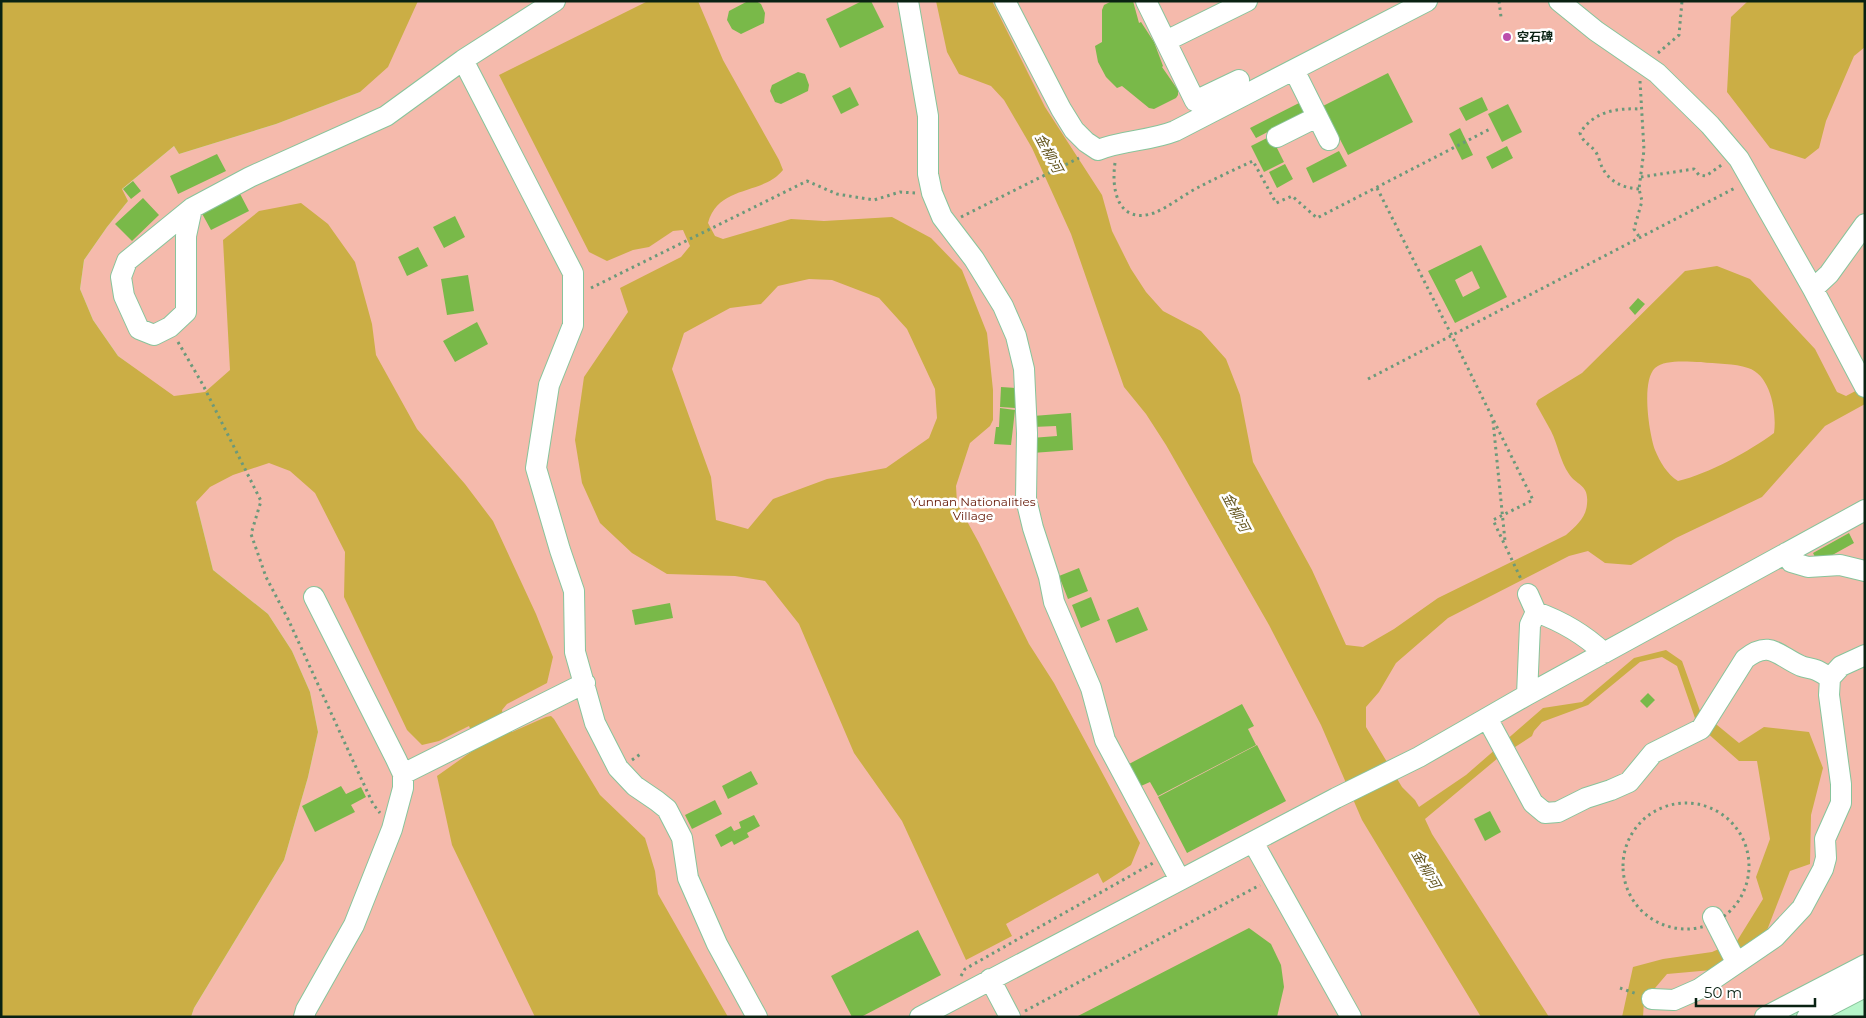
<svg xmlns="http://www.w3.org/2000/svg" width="1866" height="1018" viewBox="0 0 1866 1018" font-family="Montserrat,'Noto Sans SC',sans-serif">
<rect width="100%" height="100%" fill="#b7f5ca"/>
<path fill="#f5baac" d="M418 1H1865V975L1783 1017H191L194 1008 284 860 308 777 318 732 310 692 292 651 268 614 213 570 196 502 143 375 118 356 93 320 80 289 84 260 107 227 128 201 121 190 174 146 179 154 276 124 360 92Z"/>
<path fill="#cbae45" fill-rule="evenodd" d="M1 1H418L388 67 360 92 276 124 179 154 174 146 122 189 128 201 107 227 84 260 80 289 93 320 118 356 174 396 205 392 230 370 223 240 259 211 301 203 328 224 355 262 372 324 376 355 417 429 465 484 493 521 536 614 553 657 547 683 507 704 502 710 503 716 512 732 546 717 551 716 554 719 600 795 645 838 655 871 658 894 728 1017H535L452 845 437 776 478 747 469 726 439 741 422 745 407 730 344 597 345 552 315 493 290 471 269 463 233 475 210 487 196 502 213 570 268 614 292 651 310 692 318 732 308 777 284 860 194 1008 191 1017H1Z
M648 1H698L723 60 779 160 783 170C762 196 719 184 708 223L715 236 723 239 791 219 824 221 892 217 931 238 962 270 987 333 993 390V420L990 426 970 443 956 486 957 503 979 543 1029 644 1054 683 1140 843 1131 865 1103 883 1098 873 1006 924 1012 936 966 960 902 821 854 753 799 624 765 581 735 576 667 574 632 553 600 523 582 483 575 440 584 377 628 312 620 288 681 257 690 246 683 230 673 231 649 247 633 250 607 261 589 252 499 75ZM809 279 832 280 879 298 907 329 935 389 937 418 929 438 886 468 827 479 773 499 748 529 716 520 711 477 672 369 684 333 730 308 761 304 778 286Z
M936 1H992L1045 107 1102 195 1112 231 1131 269 1146 292 1163 311 1201 331 1226 359 1240 395 1253 462 1312 570 1346 645 1363 647 1394 629 1438 598 1566 535C1576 526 1586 518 1587 504 1589 484 1577 486 1569 474 1560 461 1558 445 1551 431 1546 422 1541 413 1536 404L1538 400 1582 373 1685 271 1717 266 1750 279 1815 349 1837 392 1846 396 1865 386V404L1825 426 1762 497 1676 538 1631 565 1605 563 1588 551 1569 556 1448 618 1396 663 1379 692 1366 707V727L1402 787 1415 800 1419 807 1466 775 1543 708 1582 702 1634 658 1666 650 1682 661 1700 711 1739 743 1764 727 1809 732 1823 768 1811 815 1810 864 1790 871 1764 938 1712 970 1667 974 1644 1001 1643 1017H1622L1633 967 1663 959 1712 952 1737 941 1763 899 1756 877 1770 839 1757 761H1739L1697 724 1677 666 1662 657 1640 662 1588 705 1542 722 1534 731 1532 736 1498 758 1425 819 1432 834 1549 1017H1481L1362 820 1321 725 1269 625 1166 445 1146 414 1124 387 1071 234 1032 148 1004 100 991 86 959 74 947 52ZM1701 362C1715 364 1735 363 1748 368 1771 375 1777 413 1774 433 1750 451 1708 474 1678 481 1667 474 1660 462 1655 450 1649 433 1641 381 1655 368 1665 359 1688 362 1701 362Z
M1748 1H1865V47L1854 56 1826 121 1819 148 1805 159 1770 148 1727 92 1731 17Z"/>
<path fill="#79b949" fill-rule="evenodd" d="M748 1H756L761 4 765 13 764 23 741 34 732 29 727 20 729 11Z
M862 1H871L884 27 840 48 826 19Z
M1112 1H1133L1139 23 1141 22 1154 42 1163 66 1162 67 1178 90V95L1176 98 1154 109 1149 108 1122 86 1117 88 1106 77 1098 62 1095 46 1102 42V10L1104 5Z
M798 72 805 74 809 85 808 91 781 104 775 102 770 91 772 85Z
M1388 73 1413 122 1348 155 1323 106Z
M850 87 859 105 841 114 832 96Z
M1482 97 1488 110 1466 121 1459 108Z
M1299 103 1305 113 1256 138 1250 128Z
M1508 104 1522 132 1502 142 1488 114Z
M1460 128 1473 155 1462 160 1449 134Z
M1271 136 1284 162 1264 172 1251 146Z
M1507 146 1513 158 1492 169 1486 157Z
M1339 151 1347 166 1313 183 1306 168Z
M217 154 226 171 178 194 170 176Z
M1285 164 1293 179 1277 188 1269 172Z
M133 181 141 191 131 199 123 189Z
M237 188 249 211 211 230 199 208Z
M143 198 159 215 132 241 115 224Z
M455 216 465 237 444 248 433 227Z
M1481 245 1507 297 1455 323 1428 271ZM1472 271 1480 288 1463 297 1455 280Z
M418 247 428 266 407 276 398 257Z
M468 275 474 311 447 315 441 279Z
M1638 298 1645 304 1635 315 1629 308Z
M477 322 488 344 455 362 443 341Z
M1001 387 1016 388 1015 408 1000 407Z
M1000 408 1015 410 1011 445 994 444 996 427H999Z
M1071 413 1073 450 1032 453 1031 438 1057 436 1056 426 1033 427V416Z
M1849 533 1854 543 1818 563 1813 553Z
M1079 568 1088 591 1068 599 1059 576Z
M1091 597 1100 620 1081 628 1072 605Z
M670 603 673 618 635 625 632 610Z
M1138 607 1148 630 1116 643 1107 620Z
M1648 693 1655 700 1647 708 1640 701Z
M1242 704 1254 726 1248 729 1256 745 1158 796 1150 782 1141 786 1129 764Z
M1257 745 1286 801 1187 853 1158 797Z
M751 771 758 784 728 799 722 786Z
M341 786 346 794 361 787 366 797 351 805 355 812 315 832 302 806Z
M715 800 722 814 692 829 685 815Z
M1490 811 1501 832 1485 841 1474 819Z
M754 815 760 826 747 833 749 837 734 845 732 841 721 847 715 835 731 826 734 831 741 828 739 822Z
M1249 928 1271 944 1281 965 1284 987 1277 1017H1076Z
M918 930 941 975 861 1017H852L831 976Z"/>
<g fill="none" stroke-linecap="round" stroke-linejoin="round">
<g stroke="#88c49b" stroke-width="22">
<path id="minor" d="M908 1 928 116V174L932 193 942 217 974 259 1003 306 1016 336 1024 369 1027 433 1026 499 1033 528 1049 577 1054 602 1091 688 1105 740 1180 880
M1005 1 1061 109 1074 130 1086 142 1098 150C1123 140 1150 141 1175 131L1427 1
M1146 1 1195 101 1239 80
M1559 1 1596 31 1657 73 1710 125 1739 159 1813 289 1865 387
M1166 41 1247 1
M463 60 573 273V325L549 385 536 468 560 550 574 591 575 652 595 723 618 768 635 786 657 801 667 809 682 838 688 878 717 944 757 1017
M1294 70 1329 140
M1277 137 1317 117
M192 208 186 236V312L170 327 154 335 139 329 124 296 121 277 127 261 192 208 250 177 386 116 463 60 555 1
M1813 289 1829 274 1865 224
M1786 553 1791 562 1808 567 1840 565 1865 571
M1528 594 1536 612
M1527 695 1530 625 1536 612C1561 621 1585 635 1604 653
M1487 718 1533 803 1545 813 1558 812 1586 798 1611 790 1629 782 1653 753 1701 729 1745 659C1770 639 1778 656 1801 666 1806 668 1811 668 1816 670 1821 672 1825 675 1830 678
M403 774 585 683
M1253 842 1351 1017
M1713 917 1736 962
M990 979 1010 1017
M1652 999 1674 1000 1699 989 1775 937 1802 908 1823 869 1826 858 1825 839 1841 803V784L1829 695 1830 678 1841 666 1865 655
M304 1017 306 1010 354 925 392 829 403 788V774L396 759 314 597
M920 1017 1336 798 1419 757 1527 695 1865 510
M1765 1017 1865 965
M1807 1017 1865 987"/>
</g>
<path stroke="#6b997a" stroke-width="3" stroke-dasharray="2.5 4" stroke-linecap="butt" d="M1499 1 1501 17
M1658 53 1679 35 1682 1
M1640 81 1644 150 1639 189 1642 201 1634 229 1640 238
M1115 163C1111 190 1118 225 1154 213 1169 207 1186 193 1201 186 1218 177 1236 169 1253 161L1276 203 1292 196 1317 218 1492 128
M1641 177 1694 169 1699 175 1706 176 1723 164
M1377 188 1452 336 1533 500 1493 520 1521 579
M1639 189C1624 188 1611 183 1603 169 1600 164 1599 156 1595 151 1589 143 1584 144 1580 133 1594 111 1617 108 1641 109
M961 217 1079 158
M591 288 807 181 837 194 874 200 900 192 915 193
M178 342 203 385 261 501 251 534 266 577 288 619 360 776 373 804 380 813
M1368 379 1735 188
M1493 421 1505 541
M632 760 642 753
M1623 866a63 63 0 1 1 126 0a63 63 0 1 1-126 0Z
M961 976 965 969 1153 863
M1620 988 1637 994
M1025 1011 1260 885"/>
<use href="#minor" stroke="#fff" stroke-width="20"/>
</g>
<circle fill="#bc4eac" stroke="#fff" stroke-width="2" cx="1507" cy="37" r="5"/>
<g text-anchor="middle" stroke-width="5" stroke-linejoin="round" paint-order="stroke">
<g font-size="12" font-weight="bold" fill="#092213" stroke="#fff" text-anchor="start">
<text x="1517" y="41">空石碑</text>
</g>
<g font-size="12" fill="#631503" stroke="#fff">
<text x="973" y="506">Yunnan Nationalities<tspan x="973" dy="14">Village</tspan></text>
</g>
<g font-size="14" font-style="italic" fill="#63541d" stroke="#fff">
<text transform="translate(1049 153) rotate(62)" y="5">金柳河</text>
<text transform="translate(1236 512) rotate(62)" y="5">金柳河</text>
<text transform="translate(1426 869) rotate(60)" y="5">金柳河</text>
</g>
</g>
<rect width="1866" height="1018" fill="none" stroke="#092213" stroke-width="5"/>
<path d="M1696 998v8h119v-8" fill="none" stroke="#092213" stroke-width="2.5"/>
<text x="1704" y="998" font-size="15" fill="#092213" stroke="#ffffff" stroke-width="4" paint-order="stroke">50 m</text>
</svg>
